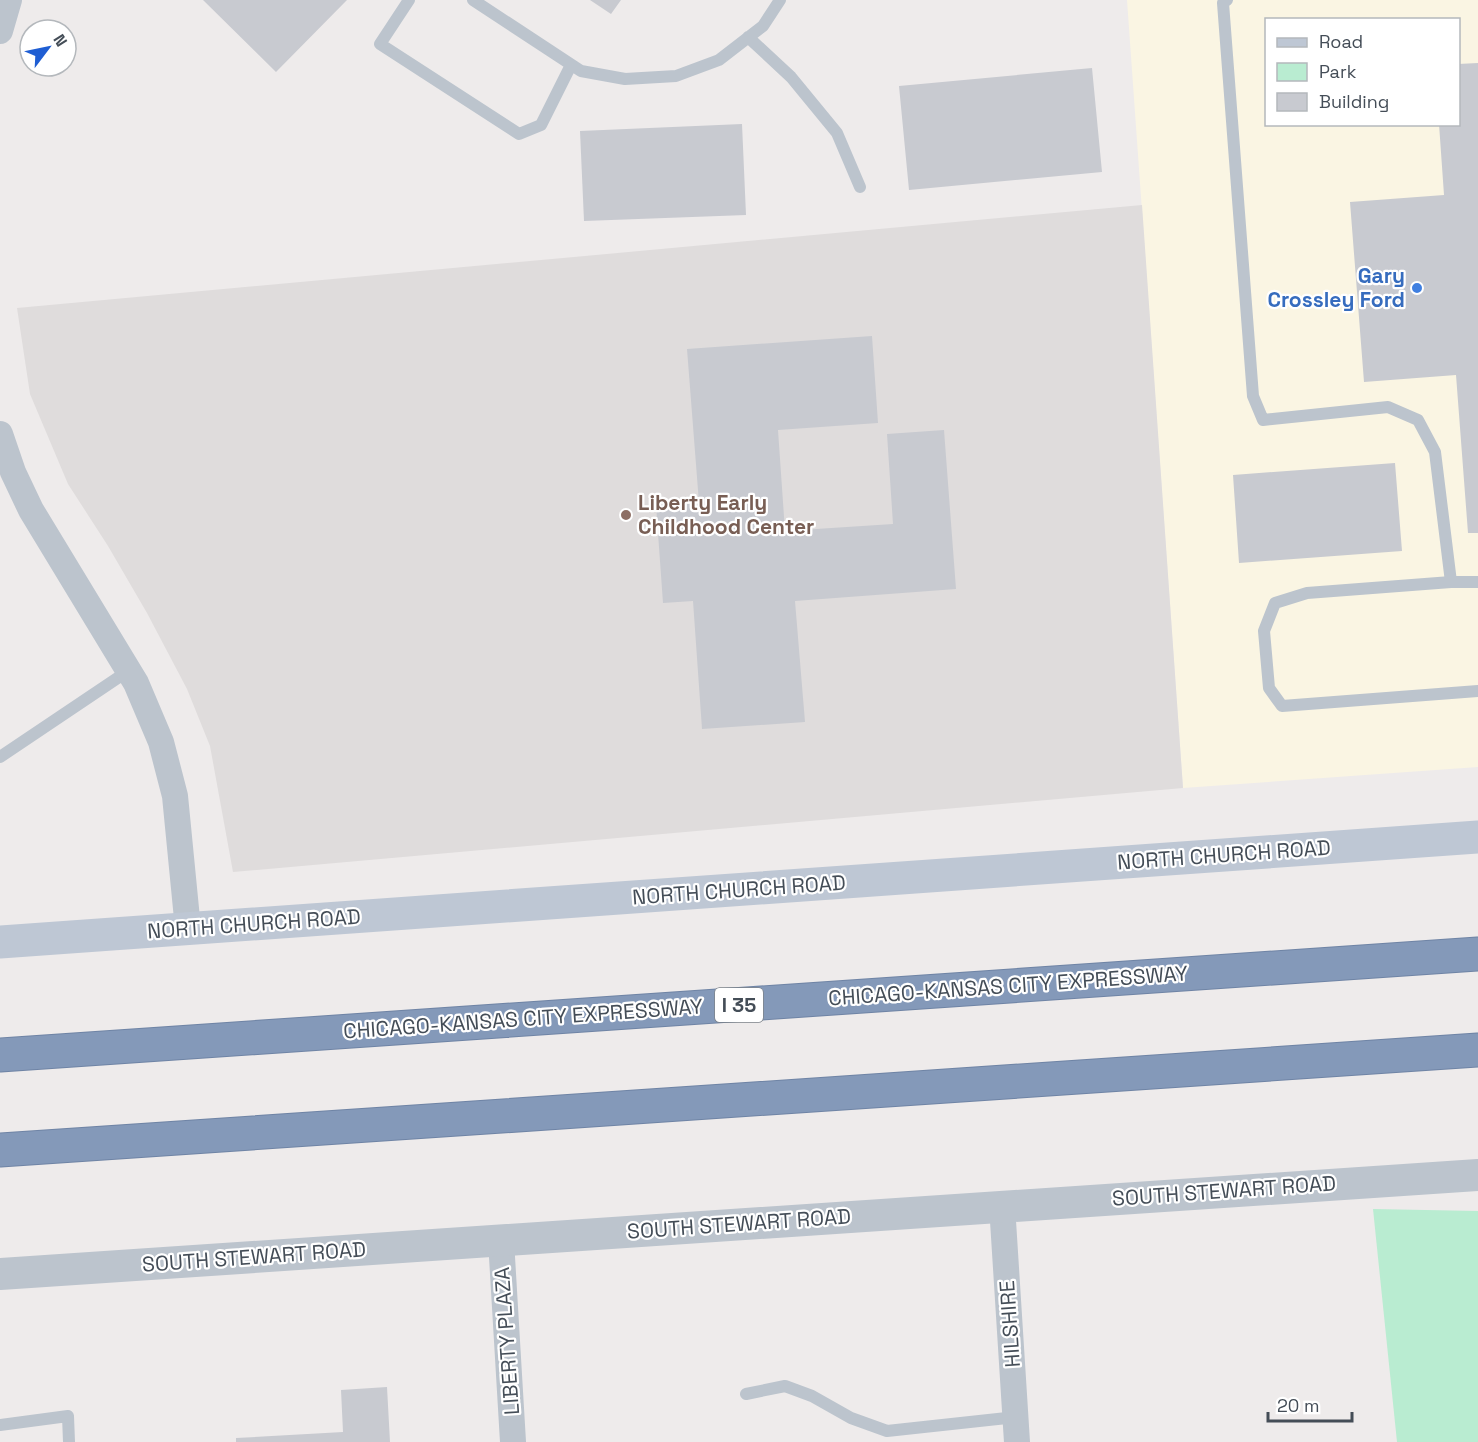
<svg xmlns="http://www.w3.org/2000/svg" width="1478" height="1442" viewBox="0 0 1478 1442" font-family="'Space Grotesk',sans-serif">
<rect width="100%" height="100%" fill="#eeebeb"/>
<path fill="#faf5e3" fill-rule="evenodd" d="M1127 0H1478V767L1183 788ZM1266 20H1458V124H1266Z"/>
<path fill="#dfdcdc" d="M1142 205 1183 788 233 872 210 746 187 689 147 613 108 546 68 484 30 394 17 308Z"/>
<path fill="#b9ecd1" d="M1373 1209 1478 1211V1442H1397Z"/>
<path fill="#c8cad0" d="M203 0H347L276 72Z
M590 0H621L611 14Z
M1478 63V533H1468L1456 375 1364 382 1350 202 1444 195 1439 124H1458V64Z
M1092 68 1102 172 909 190 899 86Z
M742 124 746 215 584 221 580 131Z
M872 336 878 423 778 430 785 531 893 524 887 434 944 430 956 589 795 601 805 722 702 729 693 601 663 603 656 505 699 503 687 349Z
M1395 463 1402 551 1239 563 1233 475Z
M387 1387 390 1442H236V1438L343 1432 341 1390Z"/>
<g fill="none" stroke-linecap="round" stroke-linejoin="round">
<g stroke="#6f84a5" stroke-width="35">
<path id="motorway" d="M0 1055 1478 954
M0 1150 1478 1050"/>
</g>
<path stroke="#bcc4cd" stroke-width="12" d="M409 0 380 44 519 134 541 125 571 65
M473 0 581 71 625 79 676 76 719 60 763 26 780 0
M1227 0 1223 3 1253 396 1263 420 1388 407 1418 420 1435 452 1451 582H1478
M748 37 791 77 837 133 860 187
M1451 582 1307 593 1275 603 1264 631 1269 688 1282 706 1478 691
M0 757 128 671
M746 1394 785 1386 812 1396 851 1418 887 1431 1016 1417
M0 1425 68 1416 69 1442"/>
<path stroke="#bcc4cd" stroke-width="26" d="M0 31 9 0
M0 434 13 472 31 510 136 683 161 742 175 796 188 929
M1002 1205 1017 1442
M501 1240 513 1442"/>
<path stroke="#bcc4cd" stroke-width="32" d="M0 1274 1478 1175"/>
<path stroke="#bec7d4" stroke-width="33" d="M0 942 1478 837"/>
<use href="#motorway" stroke="#8499b9" stroke-width="33"/>
</g>
<circle fill="#3f7fe0" stroke="#fff" stroke-width="2" cx="1417" cy="288" r="6"/>
<circle fill="#8d6e63" stroke="#fff" stroke-width="2" cx="626" cy="515" r="6"/>
<g text-anchor="middle" stroke-width="4.5" stroke-linejoin="round" paint-order="stroke">
<rect fill="#fff" stroke="#7c8289" stroke-width="1.5" x="715" y="988" width="48" height="34" rx="4.5"/>
<g font-size="20" font-weight="bold" fill="#444d57">
<text x="739" y="1012">I 35</text>
</g>
<g font-size="21" font-weight="bold" fill="#366cbe" stroke="#fff" text-anchor="end">
<text x="1405" y="283">Gary<tspan x="1405" dy="24">Crossley Ford</tspan></text>
</g>
<g font-size="21" font-weight="bold" fill="#785e54" stroke="#fff" text-anchor="start">
<text x="638" y="510">Liberty Early<tspan x="638" dy="24">Childhood Center</tspan></text>
</g>
<g font-size="21" fill="#444d57" stroke="#fff">
<text transform="translate(1224 855) rotate(-4)" y="7">NORTH CHURCH ROAD</text>
<text transform="translate(739 890) rotate(-4)" y="7">NORTH CHURCH ROAD</text>
<text transform="translate(254 924) rotate(-4)" y="7">NORTH CHURCH ROAD</text>
<text transform="translate(1008 986) rotate(-4)" y="7">CHICAGO-KANSAS CITY EXPRESSWAY</text>
<text transform="translate(523 1019) rotate(-4)" y="7">CHICAGO-KANSAS CITY EXPRESSWAY</text>
<text transform="translate(1224 1191) rotate(-4)" y="7">SOUTH STEWART ROAD</text>
<text transform="translate(739 1224) rotate(-4)" y="7">SOUTH STEWART ROAD</text>
<text transform="translate(254 1257) rotate(-4)" y="7">SOUTH STEWART ROAD</text>
<text transform="translate(1010 1324) rotate(-94)" y="7">HILSHIRE</text>
<text transform="translate(507 1341) rotate(-94)" y="7">LIBERTY PLAZA</text>
</g>
</g>
<rect x="1265" y="18" width="195" height="108" fill="#ffffff" stroke="#b4b8bc" stroke-width="1.5"/>
<rect x="1277" y="38" width="30" height="9" fill="#bec7d4" stroke="#b4b8bc" stroke-width="1.5"/>
<text x="1319" y="48" font-size="18" fill="#444d57">Road</text>
<rect x="1277" y="63" width="30" height="18" fill="#b9ecd1" stroke="#b4b8bc" stroke-width="1.5"/>
<text x="1319" y="78" font-size="18" fill="#444d57">Park</text>
<rect x="1277" y="93" width="30" height="18" fill="#c8cad0" stroke="#b4b8bc" stroke-width="1.5"/>
<text x="1319" y="108" font-size="18" fill="#444d57">Building</text>
<g transform="translate(48 48) rotate(58)"><circle r="28" fill="#ffffff" stroke="#b4b8bc" stroke-width="1.5"/>
<path d="M0-4.5L10 22L0 15L-10 22Z" fill="#1f5ed3"/>
<text y="-9" font-size="16" font-weight="bold" text-anchor="middle" fill="#444d57">N</text>
</g>
<path d="M1268 1412v9h84v-9" fill="none" stroke="#444d57" stroke-width="3"/>
<text x="1277" y="1412" font-size="18" fill="#444d57" stroke="#ffffff" stroke-width="4.5" paint-order="stroke">20 m</text>
</svg>
